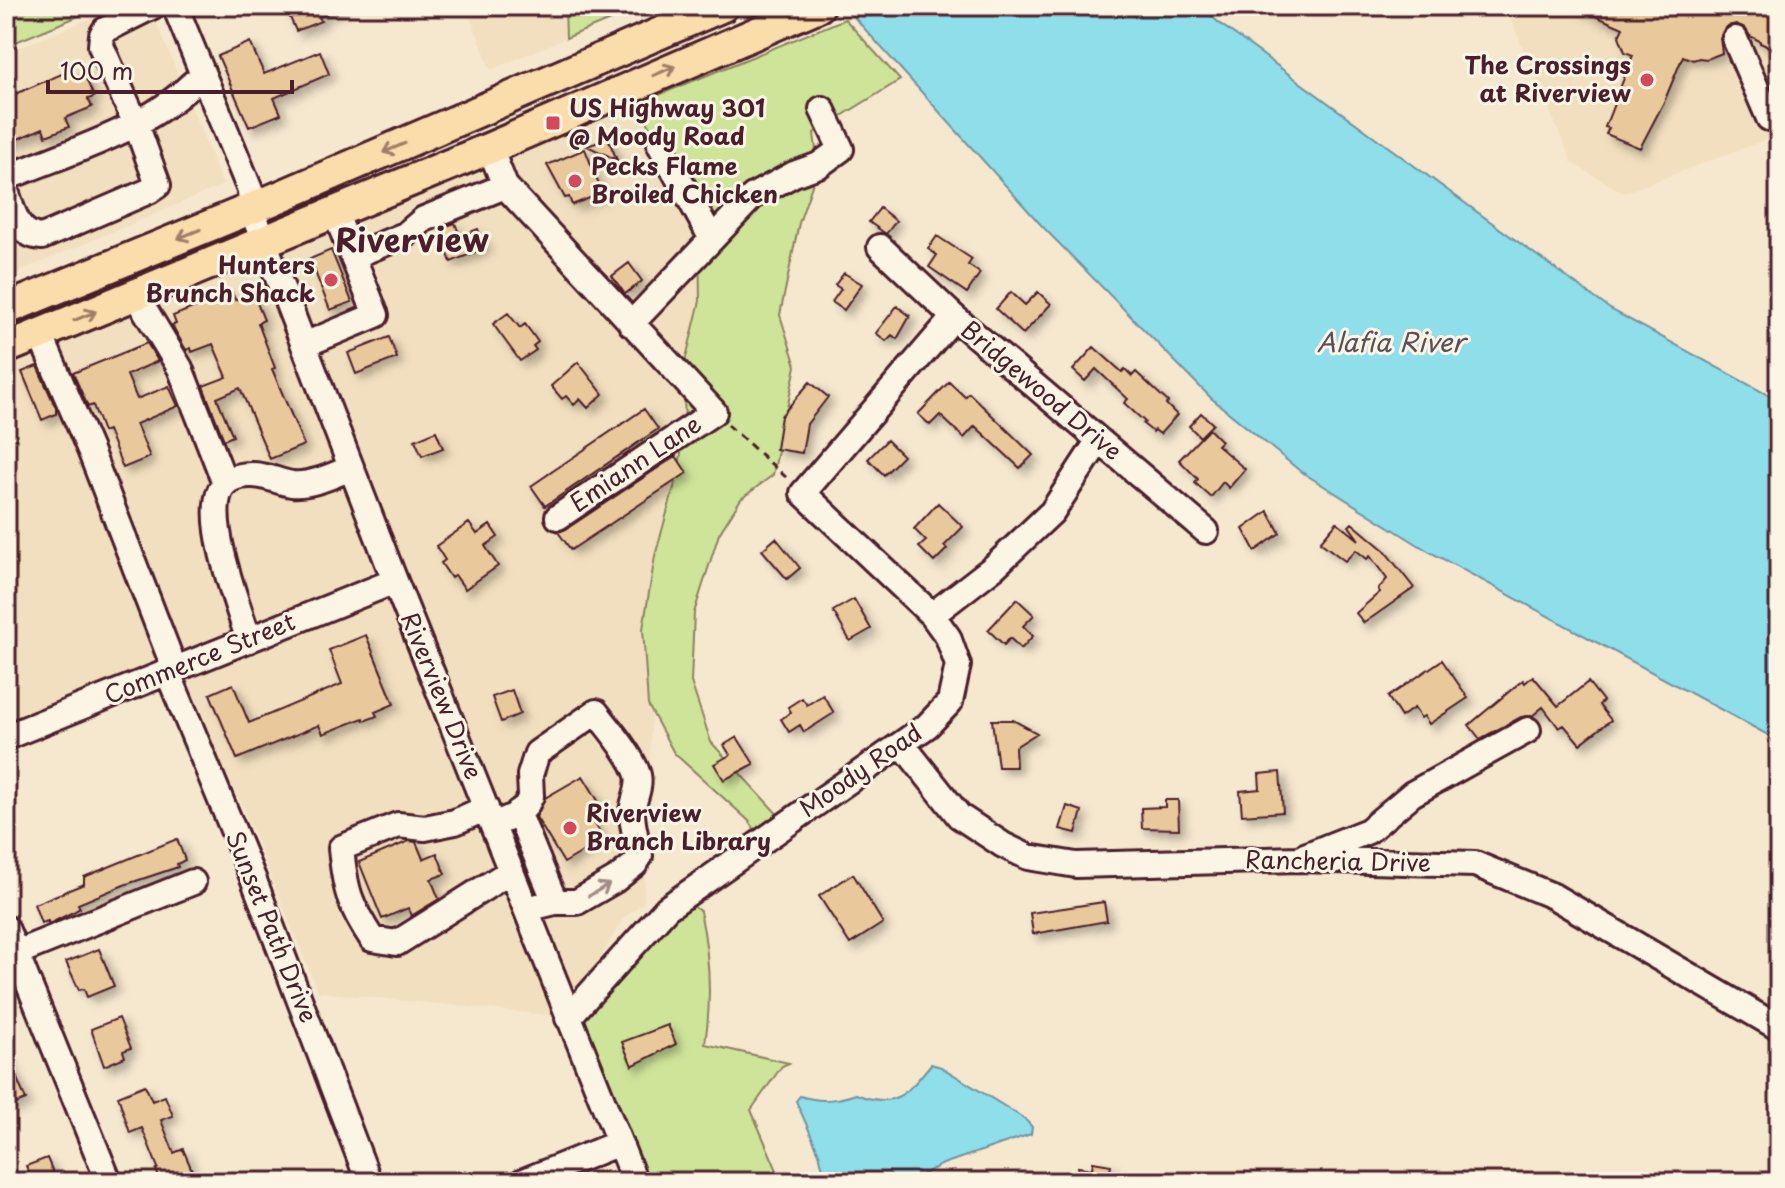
<svg xmlns="http://www.w3.org/2000/svg" width="1785" height="1188" viewBox="0 0 1785 1188" font-family="'Playpen Sans',sans-serif">
<defs>
<filter id="shadow"><feDropShadow dx="5.5" dy="5.5" stdDeviation="4" flood-color="#0004"/></filter>
</defs>
<rect width="100%" height="100%" fill="#f6e8cf"/>
<filter id="ink" filterUnits="userSpaceOnUse"><feTurbulence type="fractalNoise" baseFrequency=".0125" numOctaves="2"/><feDisplacementMap in="SourceGraphic" scale="16" xChannelSelector="R" yChannelSelector="G"/><feConvolveMatrix kernelMatrix="1 2 1 2 8 2 1 2 1" color-interpolation-filters="sRGB"/></filter>
<g filter="url(#ink)">
<path fill="#f2dfbf" d="M122 6H150L223 185 11 275 6 262V53Z
M466 6H565L566 38 491 70Z
M1505 6H1779V135L1624 193 1572 163Z
M639 103 699 233 700 301 684 364 513 181 505 160Z
M488 167 684 394 685 428 678 473 655 556 643 629 648 705 652 711 644 902 623 919 581 991 572 1002 279 254Z
M261 261 383 577 6 728V368Z
M389 592 557 1016 318 992 241 803 176 679Z"/>
<path fill="#cee499" stroke="#8c8262" stroke-width="2" d="M6 6H103L6 46Z
M565 6H597L605 10 616 6H644L566 38Z
M845 19 900 80 814 133 818 168 799 223 780 315 796 366 773 475 741 499 719 534 694 613 691 682 711 742 781 818 758 834 749 821 674 753 648 705 643 629 655 556 678 473 685 428 684 394 712 424 726 412 684 366 700 301 699 233 639 103Z
M688 903 700 911C710 956 712 998 705 1044L789 1063 782 1066 751 1110 782 1182H644L579 1020Z"/>
<path fill="#8edfea" stroke="#73929e" stroke-width="2" d="M844 6H1201L1219 23 1610 309 1779 401V741L1428 551 1300 471 1211 398 1042 226Z
M931 1064 941 1067 1025 1119 1032 1127 1031 1134 943 1164 907 1182H826L819 1153 796 1101 800 1096C820 1102 836 1101 856 1094 896 1110 907 1093 931 1064Z"/>
<path fill="#e9c99b" stroke="#4a1f2b" stroke-width="2" filter="url(#shadow)" d="M285 6H344L319 17 321 21 296 31Z
M1572 6H1779V51L1760 43V41L1750 36 1745 28 1736 24 1728 26 1723 31 1720 38 1722 53 1707 59 1699 58 1693 60 1683 56 1664 102 1640 148 1606 134 1609 128 1605 127 1633 55 1625 52 1619 36 1623 28Z
M250 42 264 74 320 51 329 74 274 98 281 114 249 127 218 56Z
M71 70 74 78 84 74 94 97 88 99 92 107 65 118 69 127 46 136 43 128 6 144V98Z
M604 129 617 160 587 146 599 142Z
M585 149 602 193 572 205 569 197 565 198 547 165Z
M880 208 896 221 886 234 869 222Z
M455 223 460 236 478 229 485 248 451 262 439 229Z
M937 236 972 259 968 265 980 273 967 293 929 267 937 255 928 249Z
M331 250 352 302 330 310 310 259Z
M629 263 642 281 625 294 612 276Z
M844 273 862 284 844 310 832 302 841 289 835 285Z
M232 292 235 300 253 293 264 320 258 323 275 368 272 369 304 445 270 459 240 388 217 398 233 436 224 440 203 386 227 377 213 344 192 352 191 348 186 350 172 325 176 324 173 316Z
M1011 292 1025 305 1038 292 1051 304 1023 334 996 309Z
M897 306 910 316 897 339 892 335 886 341 876 333Z
M508 313 520 328 525 324 538 342 533 346 536 350 520 361 493 324Z
M389 337 397 358 356 374 348 353Z
M147 343 158 361 127 375 137 399 169 386 178 406 136 424 150 457 123 468 108 430 103 432 93 405 88 407 73 373Z
M1094 347 1122 372 1125 369 1132 376 1136 372 1168 402 1166 404 1177 415 1160 434 1155 430 1153 432 1143 424 1145 422 1124 403 1128 399 1096 369 1085 381 1073 370Z
M578 362 603 394 588 408 580 399 574 405 566 396 562 399 551 386Z
M37 366 56 408V414L42 420 22 372Z
M810 382 828 397 807 424 802 453 776 449 781 416Z
M949 382 965 397 969 393 1033 455 1020 468 975 426 964 438 940 415 930 425 918 414Z
M644 409 658 429 545 506 531 486Z
M1201 413 1213 424 1200 437 1189 426Z
M1209 429 1221 441 1217 445 1245 469 1229 488 1223 482 1211 497 1195 483 1198 479 1179 460Z
M436 431 443 448 422 456 415 440Z
M887 440 903 456 884 475 868 459Z
M676 456 687 473 571 550 558 532 566 529Z
M938 503 963 527 944 546 947 549 934 562 919 547 926 541 914 529Z
M1268 511 1280 533 1255 551 1243 529Z
M1337 522 1359 540 1349 526 1352 523 1384 550 1414 588 1364 623 1356 613 1380 592 1378 589 1387 579 1370 556 1367 559 1356 550 1345 561 1320 542Z
M469 523 477 534 490 525 498 537 485 546 498 566 465 589 455 575 451 578 441 563 445 560 436 546Z
M776 538 800 568 787 579 762 550Z
M854 599 871 629 850 641 833 611Z
M1017 599 1034 615 1023 626 1033 636 1021 649 1010 638 1004 645 988 630Z
M366 635 394 704 375 712 377 716 364 721 363 718 323 734 319 725 237 759 210 694 233 684 249 723 342 684 329 650Z
M1442 660 1468 698 1429 724 1424 716 1421 718 1414 708 1401 717 1388 697Z
M1533 676 1558 706 1588 682 1603 701 1599 705 1611 720 1580 744 1564 725 1559 728 1543 707 1532 716 1521 717 1480 739 1469 725 1523 680 1525 683Z
M512 690 520 714 501 722 492 697Z
M823 695 834 713 804 732 800 725 789 732 781 719 791 712 788 707 802 698 807 705Z
M992 720H1013L1037 733 1015 747 1016 767H998Z
M737 737 754 764 724 780 714 764 730 755 724 745Z
M1280 772 1283 812 1242 815 1240 791 1260 789 1259 774Z
M583 776 603 809 591 817 604 839 564 863 536 817 545 798Z
M1165 800H1178L1179 829 1142 828 1141 808 1165 807Z
M1067 806 1082 811 1076 833 1060 829Z
M177 839 185 860 177 864 178 867 124 885 78 904 80 908 73 912 49 924 48 921 41 923 34 904 84 884V877Z
M409 841 416 842 423 859 437 853 445 874 431 879 439 899 411 916 408 908 382 919 359 862Z
M853 874 883 923 850 944 819 896Z
M1104 902 1107 921 1033 934 1030 913Z
M99 949 114 986 87 997 84 989 79 990 66 962Z
M119 1018 131 1048 123 1051 125 1057 104 1066 91 1029Z
M668 1025 676 1044 632 1066 622 1042Z
M6 1053 26 1100 6 1108Z
M145 1085 152 1101 165 1096 173 1116 161 1120 174 1153 183 1149 194 1175 178 1182H161L156 1170 158 1168 142 1128 130 1133 118 1096Z
M47 1158 57 1182H33L26 1166Z
M1093 1162 1111 1165 1110 1171 1124 1176 1123 1179 1130 1182H1076L1078 1167 1092 1169Z"/>
<g fill="none" stroke-linecap="round" stroke-linejoin="round">
<g stroke="#4a1f2b" stroke-width="30">
<path id="minor" d="M175 6 250 190 251 208 395 581 635 1182
M1735 39 1769 118
M660 145 712 239
M490 148 505 186 714 412 558 517
M6 178C70 151 143 132 193 83
M6 191C13 211 17 236 42 237L149 191 158 185 136 124 101 46 102 35 105 30 153 6
M880 247 954 317 1206 531
M353 256 405 235 424 219 505 186
M139 293 145 310 180 368 225 483
M631 324 753 196 794 174 819 165 841 149 822 109
M40 334 90 450 175 670
M304 345 376 315 335 212
M932 615 994 567 1052 512 1099 440
M249 640C238 606 206 524 220 491 225 479 239 475 250 475 265 474 278 482 292 484 311 486 334 475 351 468
M168 673 253 878 369 1182
M6 737 395 581
M902 744 959 816 1003 845 1028 857 1076 865 1299 859 1475 864 1553 896 1779 1028
M486 808 455 822 425 828 398 825 341 848C345 889 349 904 372 939L397 943 511 871
M518 812 555 902
M493 825 514 816 526 806 531 796 530 775 537 753 596 712C609 729 632 755 638 775 641 788 633 800 632 812 632 827 637 841 640 856L635 864 615 880 577 902H555L526 909
M1305 856 1368 831 1412 794 1528 730
M6 928 109 1182
M16 953 193 882
M568 1018 667 908 927 726 950 702 958 665 948 637 932 615 803 493 954 317
M522 1182 619 1143"/>
</g>
<g stroke="#4a1f2b" stroke-width="36">
<path id="major" d="M6 309 272 200 723 6
M6 348 490 148 819 6"/>
</g>
<path stroke="#4a1f2b" stroke-width="3" stroke-dasharray="8 6" stroke-linecap="butt" d="M728 425 788 479"/>
<use href="#minor" stroke="#fcf5e5" stroke-width="24"/>
<use href="#major" stroke="#faddab" stroke-width="30"/>
</g>
<defs><path id="oneway-shaft" d="M-6 0H5M1.5-3L5.5 0L1.5 3" fill="none" stroke-width="1.6" stroke-linecap="round" stroke-linejoin="round" transform="scale(2)"/></defs>
<g stroke="#a27e6b">
<use href="#oneway-shaft" transform="translate(664 71) rotate(-23)"/>
<use href="#oneway-shaft" transform="translate(394 148) rotate(157)"/>
<use href="#oneway-shaft" transform="translate(189 234) rotate(158)"/>
<use href="#oneway-shaft" transform="translate(85 316) rotate(-22)"/>
</g>
<use stroke="#a38a88" href="#oneway-shaft" transform="translate(599 890) rotate(-31)"/>
</g>
<g fill="#d1495b" stroke="#fcf5e5" stroke-width="3">
<circle cx="1647" cy="80" r="8"/>
<rect x="545" y="115" width="16" height="16" rx="4"/>
<circle cx="575" cy="181" r="8"/>
<circle cx="331" cy="280" r="8"/>
<circle cx="570" cy="828" r="8"/>
</g>
<g text-anchor="middle" stroke-width="6" stroke-linejoin="round" paint-order="stroke">
<g font-size="24" font-weight="bold" fill="#4a1f2b" stroke="#fcf5e5" text-anchor="start">
<text x="1631" y="74" text-anchor="end">The Crossings<tspan x="1631" dy="28">at Riverview</tspan></text>
<text x="569" y="117">US Highway 301<tspan x="569" dy="28">@ Moody Road</tspan></text>
<text x="591" y="175">Pecks Flame<tspan x="591" dy="28">Broiled Chicken</tspan></text>
<text x="315" y="274" text-anchor="end">Hunters<tspan x="315" dy="28">Brunch Shack</tspan></text>
<text x="586" y="822">Riverview<tspan x="586" dy="28">Branch Library</tspan></text>
</g>
<g font-size="24" fill="#4a1f2b" stroke="#fcf5e5">
<text transform="translate(1041 391) rotate(40)" y="8">Bridgewood Drive</text>
<text transform="translate(636 464) rotate(-34)" y="8">Emiann Lane</text>
<text transform="translate(200 659) rotate(-22)" y="8">Commerce Street</text>
<text transform="translate(441 696) rotate(68)" y="8">Riverview Drive</text>
<text transform="translate(861 771) rotate(-35)" y="8">Moody Road</text>
<text transform="translate(1338 862) rotate(1)" y="8">Rancheria Drive</text>
<text transform="translate(271 927) rotate(68)" y="8">Sunset Path Drive</text>
</g>
<g font-size="26" font-style="italic" fill="#5b4f5b" stroke="#fcf5e5">
<text x="1391" y="352">Alafia River</text>
</g>
<g font-size="32" font-weight="bold" fill="#4a1f2b" stroke="#fcf5e5">
<text x="412" y="252">Riverview</text>
</g>
</g>
<rect width="1785" height="1188" fill="none" stroke="#fcf5e5" stroke-width="32"/>
<rect x="16" y="16" width="1753" height="1156" fill="none" stroke="#4a1f2b" stroke-width="3" filter="url(#ink)"/>
<path d="M48 80v12h244v-12" fill="none" stroke="#4a1f2b" stroke-width="4"/>
<text x="60" y="80" font-size="24" fill="#4a1f2b" stroke="#fcf5e5" stroke-width="6" paint-order="stroke">100 m</text>
</svg>
